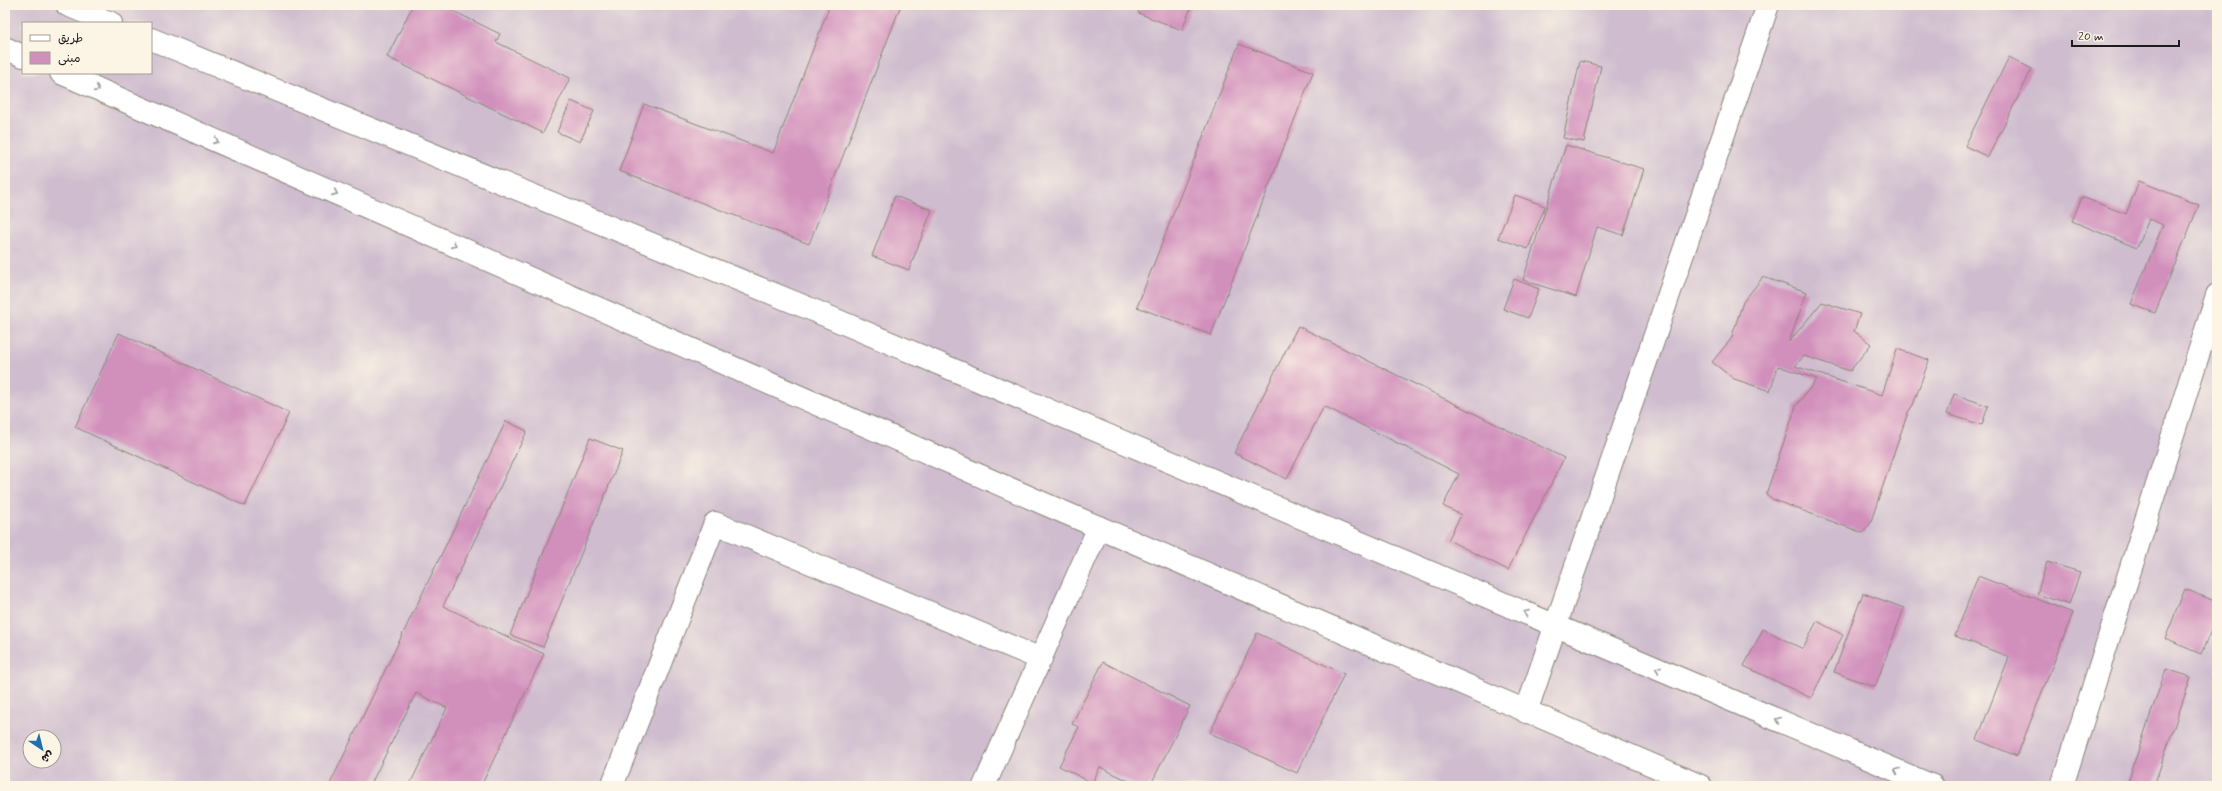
<svg xmlns="http://www.w3.org/2000/svg" width="2222" height="791" viewBox="0 0 2222 791" font-family="Mynerve,'Playpen Sans Arabic',sans-serif">
<rect width="100%" height="100%" fill="#fcf5e5"/>
<filter id="ink" filterUnits="userSpaceOnUse"><feTurbulence type="fractalNoise" baseFrequency=".025" numOctaves="2"/><feDisplacementMap in="SourceGraphic" scale="8" xChannelSelector="R" yChannelSelector="G"/><feConvolveMatrix kernelMatrix="1 2 1 2 8 2 1 2 1" color-interpolation-filters="sRGB"/></filter>
<filter id="wash" filterUnits="userSpaceOnUse"><feTurbulence type="fractalNoise" baseFrequency=".012" numOctaves="4" result="noise"/><feDisplacementMap in="SourceGraphic" scale="16" xChannelSelector="R" yChannelSelector="G"/><feGaussianBlur stdDeviation="0.9" result="paint"/><feColorMatrix in="noise" values="0 0 0 0 0 0 0 0 0 0 0 0 0 0 0 0 0 1.4 0 .05"/><feComposite in="paint" operator="in"/></filter>
<g filter="url(#wash)">
<rect width="100%" height="100%" fill="#f6ead2"/>
<path fill="#cfbdcf" fill-rule="evenodd" d="M5 5H2217V786H5ZM23 23H151V73H23ZM30 737H54V761H30Z"/>
<g id="blocks">
<path fill="#d18fbc" d="M413 5H441L500 34 496 42 570 78 543 133 387 57Z
M830 5H901L809 244 619 171 644 104 773 153Z
M1141 5H1192L1182 30 1138 13Z
M1239 44 1313 72 1211 335 1137 307Z
M2009 57 2032 69 1988 157 1965 146Z
M1580 61 1601 66 1584 142 1563 138Z
M571 101 594 111 580 142 557 132Z
M1566 145 1644 169 1623 235 1597 227 1576 297 1523 280Z
M2139 181 2199 205 2155 313 2131 304 2163 225 2149 219 2137 248 2072 221 2082 197 2126 214Z
M1515 195 1545 206 1528 249 1498 238Z
M895 196 932 210 909 270 872 256Z
M1763 277 1807 292 1789 342 1822 302 1860 314 1854 331 1871 344 1850 371 1804 356 1795 366 1882 395 1897 349 1929 360 1913 405 1908 412 1870 524 1863 533 1774 500 1766 494 1796 406 1817 379 1778 366 1770 391 1734 379 1712 362 1731 339 1743 302Z
M1514 279 1539 289 1528 318 1503 309Z
M1298 326 1564 458 1508 570 1448 540 1461 515 1443 506 1459 474 1324 406 1287 479 1234 453Z
M119 333 289 413 245 506 75 427Z
M1954 394 1988 406 1982 425 1947 414Z
M506 421 527 431 443 606 544 654 481 786H409L447 708 416 693 370 786H329Z
M590 438 623 451 543 647 510 635Z
M2047 562 2080 572 2069 605 2037 594Z
M1978 576 2073 613 2017 756 1977 740 2009 657 1955 636Z
M2185 589 2217 602V616L2201 654 2165 639Z
M1863 593 1904 608 1875 687 1834 672Z
M1817 621 1843 635 1811 698 1744 666 1763 629 1803 649Z
M1257 633 1344 674 1297 773 1210 733Z
M1103 662 1190 706 1150 786H1139L1100 767 1092 783 1059 766 1079 727 1072 724Z
M2166 669 2191 677 2154 786H2144L2128 781Z"/>
</g>
</g>
<g filter="url(#ink)">
<use href="#blocks" fill-opacity="0" stroke="#898377" stroke-width="1"/>
<g fill="none" stroke-linecap="round" stroke-linejoin="round">
<g stroke="#898377" stroke-width="24">
<path id="minor" d="M67 5 111 23
M151 39 808 308 1933 786
M5 48 23 56
M61 73 1054 508 1701 786
M1526 712 1768 5
M612 786 715 523 1041 659
M984 786 1099 527
M2062 786 2217 295"/>
</g>
<use href="#minor" stroke="#fff" stroke-width="22"/>
</g>
<defs><path id="oneway-chevron" d="M-2-3.5L2.5 0L-2 3.5" fill="none" stroke-width="1.6" stroke-linecap="round" stroke-linejoin="round"/></defs>
<g stroke="#999">
<use href="#oneway-chevron" transform="translate(97 89) rotate(24)"/>
<use href="#oneway-chevron" transform="translate(216 141) rotate(24)"/>
<use href="#oneway-chevron" transform="translate(335 193) rotate(24)"/>
<use href="#oneway-chevron" transform="translate(454 245) rotate(24)"/>
<use href="#oneway-chevron" transform="translate(1526 613) rotate(-157)"/>
<use href="#oneway-chevron" transform="translate(1658 669) rotate(-157)"/>
<use href="#oneway-chevron" transform="translate(1778 720) rotate(-157)"/>
<use href="#oneway-chevron" transform="translate(1897 771) rotate(-157)"/>
</g>
</g>
<rect width="2222" height="791" fill="none" stroke="#fcf5e5" stroke-width="20"/>
<rect x="22" y="22" width="130" height="52" fill="#fcf5e5" stroke="#a29e95"/>
<rect x="30" y="35" width="20" height="6" fill="#ffffff" stroke="#a29e95"/>
<text x="58" y="42" font-size="12" fill="#1c1c1c">طريق</text>
<rect x="30" y="52" width="20" height="12" fill="#d18fbc" stroke="#a29e95"/>
<text x="58" y="62" font-size="12" fill="#1c1c1c">مبنى</text>
<g transform="translate(42 749) rotate(145)"><circle r="19" fill="#fcf5e5" stroke="#a29e95"/>
<path d="M0-3L7 15L0 10L-7 15Z" fill="#1f6fb2"/>
<text y="-6" font-size="11" font-weight="bold" text-anchor="middle" fill="#1c1c1c">ش</text>
</g>
<path d="M2072 40v6h107v-6" fill="none" stroke="#1c1c1c" stroke-width="2"/>
<text x="2078" y="40" font-size="12" fill="#1c1c1c" stroke="#fcf5e5" stroke-width="3" paint-order="stroke">20 m</text>
</svg>
